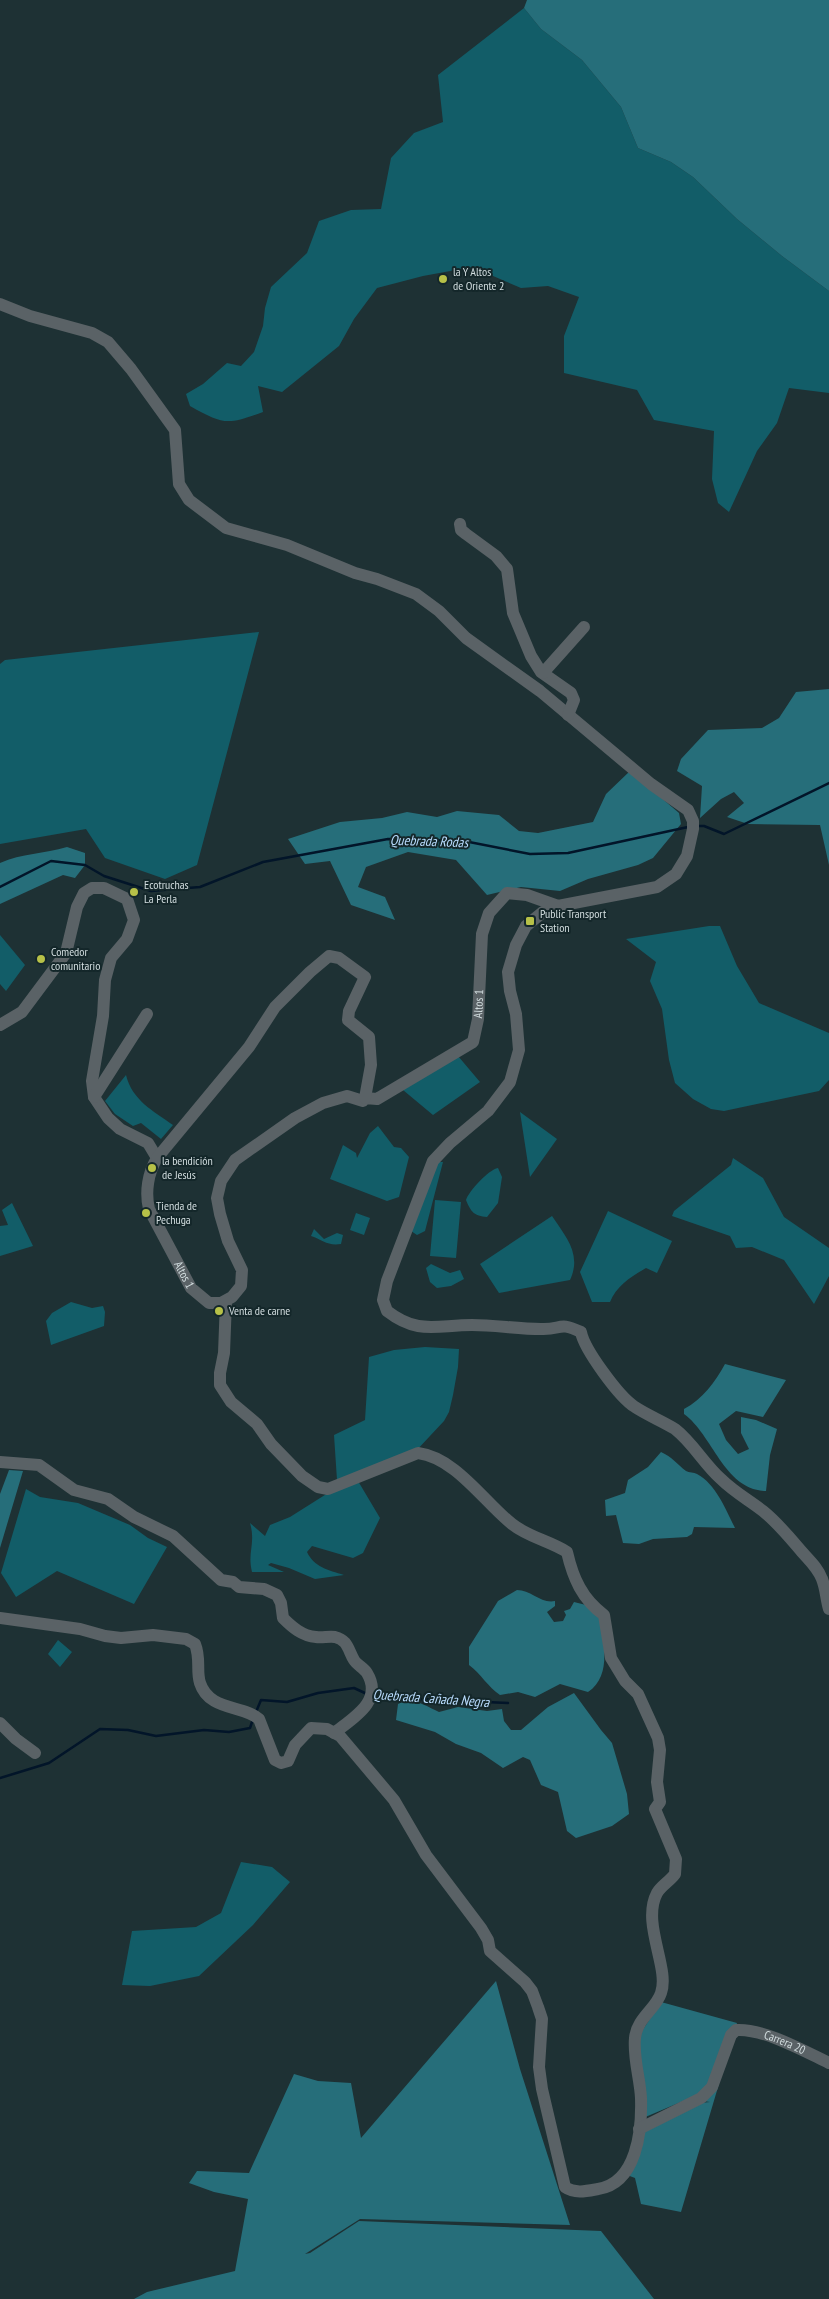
<svg xmlns="http://www.w3.org/2000/svg" width="829" height="2299" viewBox="0 0 829 2299" font-family="'PT Sans Narrow',sans-serif">
<rect width="100%" height="100%" fill="#1e3134"/>
<path fill="#125d68" d="M524 8 541 29 582 60 621 107 638 148 671 162 693 177 737 219 782 256 829 291V393L789 388 777 423 757 451 729 512 718 503 712 479 714 431 654 420 637 390 564 373V336L579 297 548 286 521 288 472 267 423 276 377 288 354 319 339 346 282 392 258 386 263 412C227 425 224 425 190 406L186 394 203 384 227 363 241 366 254 352 263 326 265 308 271 287 307 253 319 221 351 210 381 209 391 158 414 133 443 122 438 75Z
M259 632 197 865 165 879 105 858 86 829 0 844V664L5 660Z
M709 926H720L737 966 759 1003 829 1033V1080L819 1091 724 1111 711 1109 693 1099 675 1083 669 1060 662 1009 650 981 656 962 626 939Z
M0 935 25 965 6 991 0 984Z
M458 1056 480 1082 433 1115 403 1090Z
M126 1075C132 1100 153 1111 173 1125L161 1139 141 1123 133 1126 115 1114 105 1101Z
M520 1112 557 1139 530 1177Z
M378 1126 394 1147 401 1148 409 1157 399 1197 387 1201 330 1179 343 1145 356 1153 357 1158 370 1133Z
M733 1158 763 1178 784 1217 829 1248V1276L814 1304 784 1260 752 1247 736 1248 730 1236 672 1216 674 1211 731 1165Z
M436 1162H443L425 1231 417 1235 411 1231Z
M498 1168 502 1177 498 1203 487 1217C474 1216 471 1212 466 1200 469 1191 488 1170 498 1168Z
M435 1200 461 1202 456 1258 430 1256Z
M12 1203 33 1246 0 1256V1226L8 1225 2 1210Z
M608 1211 672 1241 657 1273 646 1268C631 1277 617 1285 610 1302H592L580 1272Z
M356 1213 370 1218 364 1235 350 1230Z
M552 1216C566 1237 582 1254 570 1280L499 1293 480 1264Z
M314 1229 324 1239 337 1233 343 1235 341 1244C327 1246 323 1240 311 1236Z
M431 1264 450 1273 460 1270 464 1279 451 1286 437 1288 430 1282 426 1268Z
M71 1302 92 1308 103 1306 105 1312 104 1326 51 1345 46 1321 52 1313Z
M425 1347 459 1349 458 1367 453 1395 449 1412 444 1421 415 1452 337 1480 334 1435 365 1420 369 1357 394 1350Z
M358 1481 380 1518 363 1553 353 1558 312 1546 307 1552C314 1567 328 1570 344 1575L315 1579 289 1568 271 1563 268 1565 284 1572H252C247 1552 256 1544 250 1523L265 1536 270 1525 290 1517 328 1493Z
M26 1489 40 1497 78 1503 130 1525 148 1538 167 1547 134 1604 57 1571 16 1597 1 1573Z
M58 1640 72 1652 60 1667 48 1654Z
M241 1862 272 1867 290 1882 253 1925 199 1976 150 1986 122 1985 132 1931 196 1927 221 1913Z"/>
<path fill="#266e7a" d="M527 0H829V291L782 256 737 219 693 177 671 162 638 148 621 107 582 60 541 29 524 8Z
M829 689V865L820 825 748 824 727 817 744 803 734 792 721 799 700 818 702 786 677 771 681 759 708 730 762 728 779 718 796 692Z
M630 771 679 813 681 824 653 858 638 865 588 879 560 891 521 887 487 895 456 860 408 852 366 867 358 887 385 897 395 920 351 905 330 861 305 864 288 839 340 822 382 818 407 812 437 817 457 811 499 815 519 831 538 833 593 822 606 794Z
M67 847 85 853V865L75 878 63 875 0 904V863C22 853 44 854 67 847Z
M725 1364 786 1380 763 1417 736 1411 719 1424 726 1440 738 1454 749 1449 741 1433V1417L756 1420 777 1429 770 1455 766 1491C724 1490 713 1435 684 1414V1409C703 1399 715 1382 725 1364Z
M661 1452C672 1457 677 1464 686 1471 689 1473 694 1472 697 1474 716 1484 726 1510 735 1528L694 1527 692 1534 687 1537 653 1539 639 1544 623 1543 616 1515 606 1516 605 1500 625 1493 628 1480 648 1467Z
M9 1470 23 1471 0 1548V1494Z
M517 1590C531 1590 541 1604 555 1601V1606L547 1612 554 1622 563 1621 566 1615 564 1611 570 1609 574 1602 586 1605 599 1614C603 1640 613 1675 588 1692L560 1684 535 1697 518 1692 500 1695C488 1687 481 1674 469 1665V1647L493 1609 498 1601Z
M574 1693 601 1730 612 1743 627 1794 629 1814 612 1826 576 1838 567 1831 558 1792 541 1785 530 1760 523 1757 503 1768 481 1753 456 1744 435 1732 396 1720 398 1704C413 1697 424 1705 439 1712L458 1707 487 1711 502 1709 504 1721 511 1730H521L548 1707Z
M496 1981 520 2069 570 2225 360 2219 305 2254 310 2253 359 2221 601 2231 654 2299H134L147 2292 235 2271 248 2199 214 2192 189 2183 197 2171 249 2173 294 2074 318 2081 351 2083 361 2138Z
M661 2002 737 2023 681 2212 641 2204 635 2178 627 2175 642 2132 700 2103 710 2102 688 2099 643 2118 638 2037Z"/>
<g fill="none" stroke-linecap="round" stroke-linejoin="round">
<path stroke="#021529" stroke-width="2.5" d="M696 826H704L724 834 829 783
M0 887 51 861 85 865 104 876 151 891 200 887 263 862 388 839 464 841 530 854 568 853 688 827
M375 1695 418 1699 508 1703
M256 1712 261 1700 287 1702 318 1693 354 1688 367 1694
M0 1778 49 1763 100 1729 128 1730 156 1736 204 1730 229 1732 250 1728 253 1719"/>
<g stroke="#5a6266" stroke-width="12">
<path d="M0 304 30 316 92 333 108 342 131 369 175 430 179 484 189 500 226 528 287 545 355 573 377 579 416 594 439 611 466 638 540 691 651 784 688 810 693 821V829L687 856 676 874 657 887 558 906 543 912 526 926 516 945 508 972 510 991 516 1014 519 1050 510 1082 488 1111 450 1143 433 1161 387 1281 383 1300 387 1311C418 1335 436 1325 472 1325 495 1325 518 1329 541 1329 562 1330 558 1321 581 1332 584 1349 619 1397 635 1407 647 1415 662 1421 675 1429 693 1443 704 1464 721 1479 734 1492 749 1500 763 1511 778 1523 790 1538 802 1552 810 1561 818 1568 822 1579 826 1589 826 1599 829 1609"/>
<path d="M460 524 461 530 466 534 496 556 507 569 513 613 531 656 541 672 571 693 574 700 568 715"/>
<path d="M543 673 584 627"/>
<path id="s1" d="M0 1025 22 1012 66 953 77 907 84 893 92 888H104L127 899 134 920 127 939 111 958 105 980 103 1016 92 1081 94 1097 108 1118 120 1129 148 1143 157 1158C148 1173 145 1192 149 1209L191 1288 209 1303H221L232 1297 241 1286 242 1270 228 1241 220 1214 217 1198 221 1181 235 1160 295 1118 323 1103 347 1096 363 1101 365 1098 377 1099 473 1042 478 1019 482 934 489 913 507 893 527 895 558 906"/>
<path d="M94 1097 147 1014"/>
<path d="M157 1158 249 1047 275 1007 310 972 329 956 339 958 365 977 349 1011 348 1020 369 1037 371 1065 365 1098"/>
<path d="M0 1462 39 1465 74 1490 108 1499 134 1517 173 1536 221 1580 233 1582 239 1587 264 1589 277 1595 281 1603 283 1618C292 1627 302 1636 316 1637 322 1638 329 1636 335 1637 348 1640 348 1650 354 1660 357 1665 364 1668 367 1673 384 1701 353 1718 334 1733"/>
<path d="M0 1618 80 1629 105 1636 121 1638 153 1635 186 1639 195 1644C201 1659 196 1671 200 1683 209 1711 243 1705 259 1719L275 1760 281 1763 288 1761 295 1745 311 1728 327 1729 340 1736 394 1800 426 1855 481 1928 488 1940 490 1951 525 1982 532 1991 538 2007 542 2019 539 2067 542 2089 565 2187C575 2194 587 2191 598 2189 637 2183 642 2130 641 2098 640 2078 633 2058 635 2038 637 2018 656 2009 661 1993 670 1968 641 1923 657 1893 661 1886 670 1881 675 1874L676 1859 655 1809 660 1802 657 1782 660 1750 658 1738 638 1694 625 1681 611 1658 604 1615C582 1599 573 1578 567 1552 550 1541 528 1537 512 1524 484 1502 456 1458 418 1453L328 1489 318 1487 302 1476 271 1444 257 1424 231 1402 220 1385V1373L224 1353 226 1301"/>
<path d="M0 1723 16 1739 35 1753"/>
<path id="s2" d="M639 2129 701 2098 712 2087 731 2035 736 2030C763 2028 804 2051 829 2063"/>
</g>
</g>
<g fill="#b7c148" stroke="#14272a" stroke-width="2">
<circle cx="443" cy="279" r="5"/>
<circle cx="134" cy="892" r="5"/>
<rect x="525" y="916" width="10" height="10" rx="2.5"/>
<circle cx="41" cy="959" r="5"/>
<circle cx="152" cy="1168" r="5"/>
<circle cx="146" cy="1213" r="5"/>
<circle cx="219" cy="1311" r="5"/>
</g>
<g text-anchor="middle" stroke-width="4" stroke-linejoin="round" paint-order="stroke">
<g font-size="12" fill="#d2dddf" stroke="#14272a" text-anchor="start">
<text x="453" y="276">la Y Altos<tspan x="453" dy="14">de Oriente 2</tspan></text>
<text x="144" y="889">Ecotruchas<tspan x="144" dy="14">La Perla</tspan></text>
<text x="540" y="918">Public Transport<tspan x="540" dy="14">Station</tspan></text>
<text x="51" y="956">Comedor<tspan x="51" dy="14">comunitario</tspan></text>
<text x="162" y="1165">la bendición<tspan x="162" dy="14">de Jesús</tspan></text>
<text x="156" y="1210">Tienda de<tspan x="156" dy="14">Pechuga</tspan></text>
<text x="229" y="1315">Venta de carne</text>
</g>
<g font-size="12" fill="#d2dddf" stroke="#14272a">
<text dy="4" stroke="none"><textPath href="#s1" startOffset="1160">Altos 1</textPath></text>
<text dy="4" stroke="none"><textPath href="#s1" startOffset="635">Altos 1</textPath></text>
<text dy="4" stroke="none"><textPath href="#s2" startOffset="198">Carrera 20</textPath></text>
</g>
<g font-size="14" font-style="italic" fill="#b9dcfe" stroke="#14272a">
<text transform="translate(429 841) rotate(2)" y="5">Quebrada Rodas</text>
<text transform="translate(431 1698) rotate(4)" y="5">Quebrada Cañada Negra</text>
</g>
</g>
</svg>
